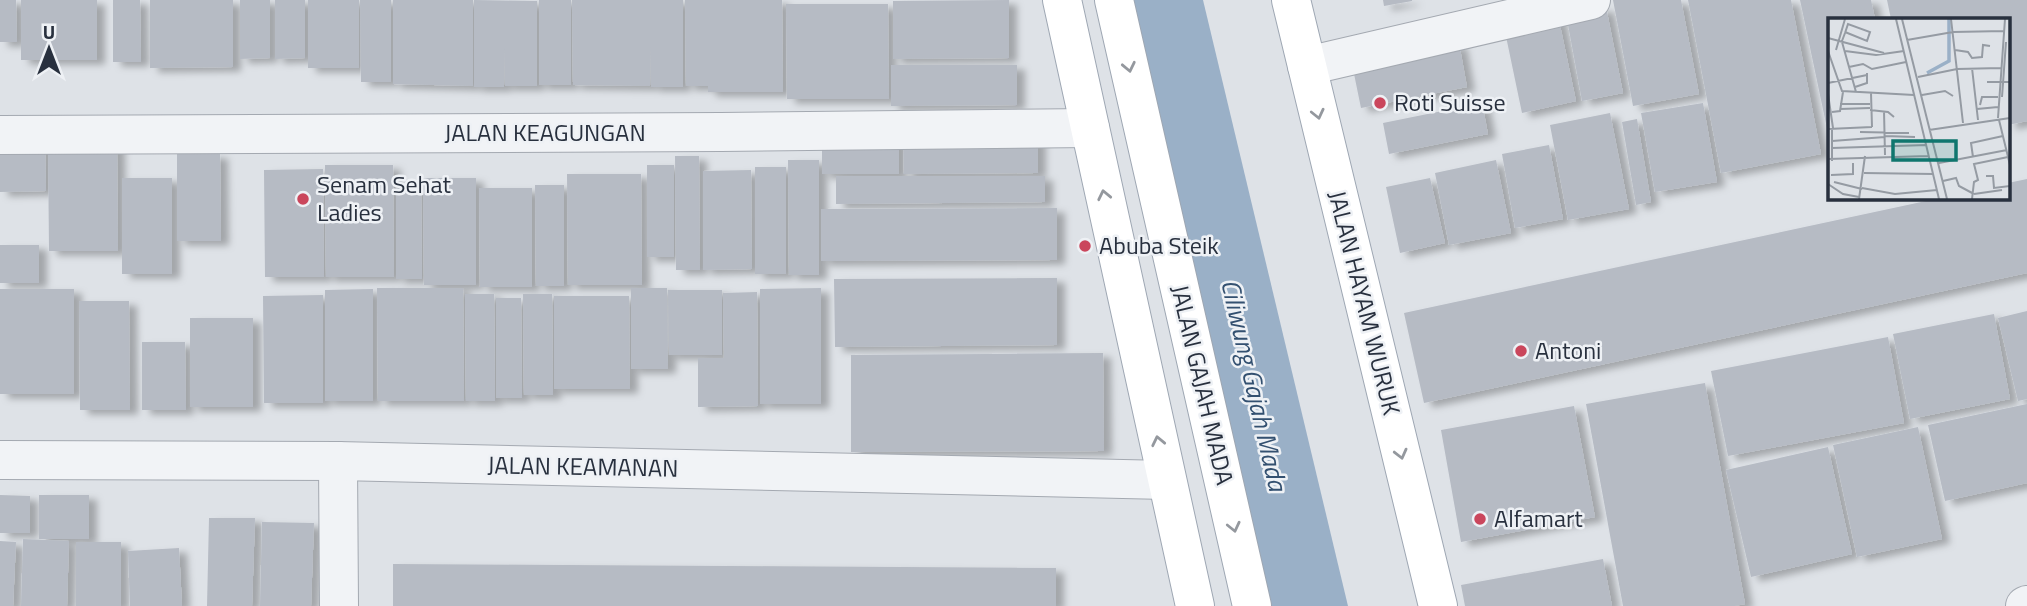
<svg xmlns="http://www.w3.org/2000/svg" width="2027" height="606" viewBox="0 0 2027 606" font-family="'Titillium Web',sans-serif">
<defs>
<filter id="shadow"><feDropShadow dx="8" dy="4.5" stdDeviation="3.5" flood-color="#0004"/></filter>
</defs>
<rect width="100%" height="100%" fill="#dee2e7"/>
<path fill="#9ab0c7" d="M1126 0H1203L1348 606H1269Z"/>
<path fill="#b6bbc4" filter="url(#shadow)" d="M0 0H16L17 42H0Z
M21 0H97V60H21Z
M113 0H140L141 62H113Z
M150 0H233V67L150 68Z
M240 0H270V58L240 59Z
M275 0H305V58L275 59Z
M308 0H359V68H308Z
M360 0H391V82H361Z
M393 0H473V86L393 84Z
M474 0 537 1V86H505L504 47V87H474Z
M539 0H571V85H539Z
M572 0H683V87H651V46L650 86 573 85Z
M685 0H782L783 92H708V86H686Z
M1009 0V58L893 59V1Z
M1383 0H1412V1L1384 6Z
M1613 0H1681L1699 94 1633 106Z
M1688 0H1791L1821 154 1721 173Z
M1800 0H1871L1875 19H1829V138Z
M1887 0H2027V121L2008 125V19H1891Z
M786 4H888L889 99H787Z
M1606 7 1623 93 1582 101 1566 14Z
M1557 11 1576 101 1522 113 1503 22Z
M1459 43 1467 87 1361 108 1352 64Z
M891 65H1017V105L891 106Z
M1482 103 1488 134 1389 154 1383 123Z
M1703 103 1717 182 1655 192 1641 113Z
M1610 113 1629 209 1568 220 1550 125Z
M1637 119 1651 202 1636 205 1622 122Z
M1038 135V173L904 174 903 136Z
M822 138H899V174H822Z
M0 140H45L46 191 0 192Z
M117 142 118 251H49L48 143Z
M1549 145 1563 219 1515 228 1502 154Z
M177 154H220L221 241H177Z
M675 156H699L700 270H676Z
M788 160H819V275H789Z
M1496 160 1511 233 1449 245 1435 173Z
M325 165H393L394 277H326Z
M647 165H674V257H647Z
M755 167H786V274H755Z
M323 169 324 277H265L264 170Z
M751 170 752 269 703 270V171Z
M567 174H641L642 285H568Z
M836 176H1045V202L836 204Z
M122 178H172V274H122Z
M423 178H476V285H424Z
M1430 178 1445 243 1400 253 1386 187Z
M2027 179V273L1424 403 1404 313 1940 198H2008V183Z
M421 184 422 279H396V185Z
M535 185H564V286H536Z
M479 188H532V287H480Z
M1057 208V260L821 261V209Z
M0 245H39V283H0Z
M1057 278V345L835 347 834 279Z
M377 288H463L464 401H378Z
M631 288H667L668 369H631Z
M821 288V404H760V289Z
M0 289H74V394H0Z
M373 289V401H325V290Z
M668 290H722V355H669Z
M757 292 758 406 698 407V358H724L723 293Z
M465 294H494L495 401H466Z
M523 294H552L553 395H524Z
M323 295V403H264L263 296Z
M554 296H629L630 389H554Z
M496 298H521L522 398H496Z
M79 301H129L130 410H80Z
M2027 311V399L2018 401 1998 318Z
M1994 314 2010 399 1910 419 1893 334Z
M190 318H253V407H190Z
M1888 337 1904 423 1728 456 1711 371Z
M142 342H185L186 410H142Z
M1103 353 1104 451 851 452V355Z
M1705 383 1745 604 1734 606H1623L1586 404Z
M2027 404V483L1945 501 1928 425Z
M1574 406 1595 517 1461 542 1441 430Z
M1918 427 1942 539 1857 557 1833 445Z
M1828 447 1852 554 1751 577 1726 470Z
M0 495 30 496V533H0Z
M39 495H89V539H39Z
M209 518H255L252 606H207Z
M262 522 314 523 311 606H260Z
M23 539 69 541 67 606H21Z
M0 541 16 542 13 606H0Z
M76 542H121V606H76Z
M179 548 182 606H130L128 551Z
M1603 559 1612 606H1465L1461 585Z
M393 564 1056 568V606H393Z"/>
<g fill="none" stroke-linecap="round" stroke-linejoin="round">
<g stroke="#a4a9b1" stroke-width="40">
<path id="minor" d="M1307 66 1591 0
M0 135 721 132 1090 128
M338 461 339 606
M2025 606 2027 605"/>
</g>
<g stroke="#a4a9b1" stroke-width="40">
<path id="tertiary" d="M0 460 338 461 1166 480"/>
</g>
<g stroke="#9ea7b3" stroke-width="40">
<path id="primary" d="M1062 0 1195 606
M1114 0 1252 606
M1291 0 1438 606"/>
</g>
<use href="#minor" stroke="#f1f3f6" stroke-width="38"/>
<use href="#tertiary" stroke="#f1f3f6" stroke-width="38"/>
<use href="#primary" stroke="#fff" stroke-width="38"/>
</g>
<defs><path id="oneway-chevron" d="M-2-3.5L2.5 0L-2 3.5" fill="none" stroke-width="1.6" stroke-linecap="round" stroke-linejoin="round" transform="scale(1.75)"/></defs>
<g stroke="#94989e">
<use href="#oneway-chevron" transform="translate(1129 67) rotate(78)"/>
<use href="#oneway-chevron" transform="translate(1318 114) rotate(77)"/>
<use href="#oneway-chevron" transform="translate(1104 195) rotate(-102)"/>
<use href="#oneway-chevron" transform="translate(1158 441) rotate(-102)"/>
<use href="#oneway-chevron" transform="translate(1401 454) rotate(76)"/>
<use href="#oneway-chevron" transform="translate(1234 527) rotate(77)"/>
</g>
<g fill="#ca465c" stroke="#eef1f5" stroke-width="2.5">
<circle cx="1380" cy="103" r="7"/>
<circle cx="303" cy="199" r="7"/>
<circle cx="1085" cy="246" r="7"/>
<circle cx="1521" cy="351" r="7"/>
<circle cx="1480" cy="519" r="7"/>
</g>
<g text-anchor="middle" stroke-width="5" stroke-linejoin="round" paint-order="stroke">
<g font-size="24" fill="#28303e" stroke="#eef1f5" text-anchor="start">
<text x="1394" y="111">Roti Suisse</text>
<text x="317" y="193">Senam Sehat<tspan x="317" dy="28">Ladies</tspan></text>
<text x="1099" y="254">Abuba Steik</text>
<text x="1535" y="359">Antoni</text>
<text x="1494" y="527">Alfamart</text>
</g>
<g font-size="24" fill="#28303e" stroke="#eef1f5">
<text x="545" y="141">JALAN KEAGUNGAN</text>
<text transform="translate(1364 303) rotate(76)" y="8">JALAN HAYAM WURUK</text>
<text transform="translate(1202 385) rotate(77)" y="8">JALAN GAJAH MADA</text>
<text transform="translate(583 467) rotate(1)" y="8">JALAN KEAMANAN</text>
</g>
<g font-size="26" font-style="italic" fill="#335070" stroke="#eef1f5">
<text transform="translate(1254 385) rotate(77)" y="9">Ciliwung Gajah Mada</text>
</g>
</g>
<g transform="translate(1828 18)">
<rect width="182" height="182" fill="#dee2e7"/>
<path fill="none" stroke="#9ab0c7" stroke-width="3.5" d="M99 55 121 43V1"/>
<path fill="none" stroke="#959ba3" stroke-width="2" d="M68 1 111 181M74 1 119 181M123 1 135 105M0 20 56 35M79 22 125 14 176 13M14 23 17 15 20 6 42 14 39 23 17 14M14 24 28 74M8 32 17 1M127 32 140 34 144 40 154 39 155 27 162 28M0 33 14 73 86 77M17 33 48 37 76 33M21 49 35 46 44 51 78 44M144 50 150 102M90 59 129 51 173 50M159 64H182M0 65 39 57M27 69 39 65V55M43 75 44 109M0 76 5 110M94 77 117 73 125 78M174 79 178 24M12 86H42M152 87 154 79H170M12 91 42 90M149 91 170 89M42 92 60 94 66 99M56 93 57 137M4 94 12 93 15 74M170 100 177 1M171 102 182 147M0 111 44 109M4 111V143M101 112 182 100M32 114 81 115M57 118 87 119M4 123 57 119M4 130 99 127M145 139 143 125 175 118M0 141 100 138M111 145 179 132M36 155 105 156M3 157 25 156V145M158 158H165L166 170 182 168M115 163 128 160 131 168 146 176M6 164 34 171M0 166 15 176 31 179M34 170 67 176 109 172M146 176 174 172M31 181 37 138M144 181 146 164 150 162 146 146 180 139"/>
<path fill="#0f766e" fill-opacity="0.15" stroke="#0f766e" stroke-width="3.5" d="M65 123H128V142H65Z"/>
<rect width="182" height="182" fill="none" stroke="#28303e" stroke-width="3.5"/>
</g>
<g transform="translate(49 49)" stroke="#eef1f5" stroke-width="5" paint-order="stroke">
<path d="M0-5L12 26L0 18L-12 26Z" fill="#28303e"/>
<text y="-10" font-size="19" font-weight="bold" text-anchor="middle" fill="#28303e">U</text>
</g>
</svg>
